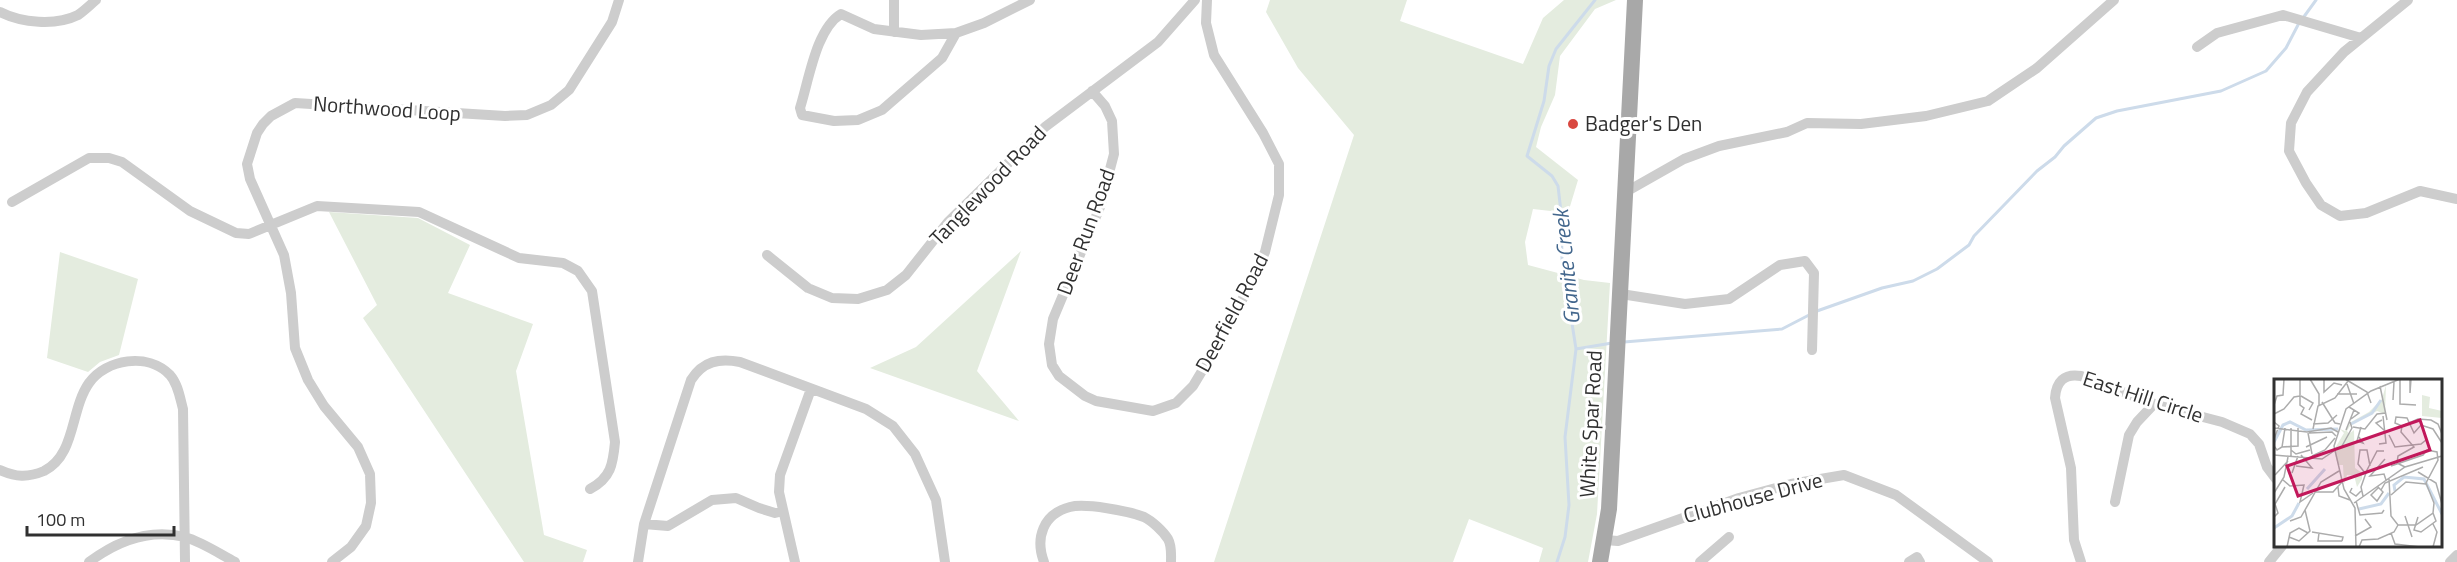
<svg xmlns="http://www.w3.org/2000/svg" width="2457" height="562" viewBox="0 0 2457 562" font-family="'Titillium Web',sans-serif">
<rect width="100%" height="100%" fill="#fff"/>
<path fill="#e4ecdf" d="M1270 0H1407L1400 21 1523 64 1543 18 1564 0H1616L1595 9 1560 56 1555 95 1541 127 1536 147 1578 180 1568 213 1533 209 1525 242 1528 265 1584 280 1610 283 1597 514 1588 562H1539L1543 548 1469 519 1453 562H1214L1354 135 1298 68 1266 12Z
M329 212 418 218 470 245 448 293 533 324 516 371 544 535 587 550 583 562H524L363 318 377 305Z
M1021 251 977 371 1019 421 870 368 916 347Z
M60 252 138 279 119 355 100 362 88 372 47 358Z"/>
<g fill="none" stroke-linecap="round" stroke-linejoin="round">
<path stroke="#cddbea" stroke-width="3" d="M2303 18 2316 0
M1817 311 1882 288 1913 281 1937 269 1969 245 1974 236 2037 171 2055 157 2064 146 2096 118 2117 111 2221 91 2266 71 2286 48 2299 23
M1624 342 1782 329 1811 314
M1576 349 1612 343
M1557 562 1565 537 1569 505 1565 437 1576 349 1562 259 1561 212 1558 186 1552 176 1527 156 1544 101 1549 66 1556 49 1595 0"/>
<path stroke="#cdcdcd" stroke-width="10" d="M2408 0 2344 52 2307 92 2291 123 2289 151 2306 183 2321 205 2340 216 2366 213 2420 191 2457 199
M0 12C21 23 56 26 78 15 84 11 90 5 96 0
M894 32V0
M956 33 942 58 882 110 858 120 834 121 802 115 800 108C809 80 816 29 841 14L874 29 921 35 956 33 984 23 1030 0
M2197 47 2217 33 2283 15 2361 38
M1092 91 1105 106 1112 121 1114 154 1100 207 1053 319 1049 344 1052 365 1059 376 1085 396 1096 401 1153 411 1176 403 1193 386 1232 321 1265 252 1279 195V164L1263 133 1214 55 1206 23 1207 0
M1624 193 1684 159 1719 146 1787 132 1807 123 1861 124 1926 116 1988 101 2037 68 2114 0
M12 202 89 158H109L122 162 190 211 236 233 249 234 317 206 419 212 519 258 563 263 578 271 592 291 615 442C613 464 611 478 590 489
M767 255 808 288 832 298 858 299 887 290 906 275 948 222 1045 127 1158 42 1195 0
M1621 294 1685 304 1729 299 1780 265 1805 261 1814 273 1812 350
M0 470C16 477 27 478 44 471 76 455 70 410 89 383 106 359 148 352 170 375 178 384 180 398 183 409L185 562
M2115 502 2129 435 2137 422 2154 404
M644 524 668 526 712 500 736 498 759 508 775 513 783 511
M1605 540 1618 541 1739 498 1791 484 1844 475 1896 495 1988 562
M89 562C117 541 149 528 185 537 202 542 220 554 235 562
M332 562 351 547 366 526 371 503 370 474 358 447 324 406 308 380 295 348 291 293 284 255 250 179 247 164 257 133 263 124 271 116 295 103 505 116 527 115 551 105 569 90 612 22 619 0
M638 562 644 524 691 380C703 361 719 358 740 362L866 409 893 426 915 454 936 500 945 562
M795 562 779 492 780 475 811 389
M1044 562C1035 538 1043 514 1070 507 1085 503 1129 511 1144 517 1152 521 1163 531 1168 539 1172 546 1171 555 1171 562
M1700 562 1729 537
M1909 562 1917 557 1920 562
M2081 562 2074 540 2071 468 2055 398C2056 382 2064 373 2081 376L2157 405 2222 422 2250 434 2259 444 2267 467 2276 479
M2269 562 2282 546
M2450 562 2457 555"/>
<path stroke="#a8a8a8" stroke-width="16" d="M1600 562 1609 509 1635 0"/>
</g>
<circle fill="#d94840" stroke="#fff" stroke-width="2" cx="1573" cy="124" r="6"/>
<g text-anchor="middle" stroke-width="6" stroke-linejoin="round" paint-order="stroke">
<g font-size="21" fill="#303030" stroke="#fff">
<text transform="translate(387 109) rotate(4)" y="7">Northwood Loop</text>
<text transform="translate(988 186) rotate(-46)" y="7">Tanglewood Road</text>
<text transform="translate(1086 232) rotate(-70)" y="7">Deer Run Road</text>
<text transform="translate(1232 313) rotate(-62)" y="7">Deerfield Road</text>
<text transform="translate(2143 397) rotate(18)" y="7">East Hill Circle</text>
<text transform="translate(1591 424) rotate(-87)" y="7">White Spar Road</text>
<text transform="translate(1753 498) rotate(-15)" y="7">Clubhouse Drive</text>
</g>
<g font-size="21" fill="#303030" stroke="#fff" text-anchor="start">
<text x="1585" y="131">Badger's Den</text>
</g>
<g font-size="22" font-style="italic" fill="#43678d" stroke="#fff">
<text transform="translate(1566 267) rotate(-96)" y="8">Granite Creek</text>
</g>
</g>
<g transform="translate(2274 379)">
<rect width="168" height="168" fill="#fff"/>
<path d="M112 6 111 35 103 32 77 45 73 52 75 55 80 51 81 89 88 94V100L83 108 80 96H73L70 105 69 86H64L60 71 70 54 66 50 71 52 77 43 95 33 108 20ZM148 16 156 18 155 29 168 32V39L148 37Z" fill="#e4ecdf"/>
<path fill="none" stroke="#cddbea" stroke-width="3" d="M77 45 98 34 107 21M0 63 9 46 16 43 32 51 64 50M33 110 51 90M121 112 120 106 130 98 150 100 168 135M85 130 107 125 115 114M0 149 18 137 25 124"/>
<path fill="none" stroke="#acacac" stroke-width="1.5" d="M26 0V26L30 29 27 35 38 41M36 0 45 15V26M50 0V13L60 4 68 6M71 0 93 13 97 24M136 0V14L137 0M126 1V25L142 26M73 5 80 25M106 7 113 41M63 15H83M27 17 39 24 35 31M119 21 120 3M48 23 61 44 66 45M0 26 3 17 9 16 10 0M75 28 85 34 77 40M0 35 10 30 20 18 26 17M108 41 102 44 111 52M0 43 5 47 0 60M39 45 54 44 63 36M128 47 121 44 122 38 133 39 140 54 147 46 159 50 168 64M79 48 91 50 103 35 112 34M0 49 33 53 57 49 64 53M39 50 44 27 61 19 74 2M72 51 80 31M34 54 38 75M35 54 58 53 62 57M115 56 121 68 147 65 152 61M85 58 89 64 83 62 87 48M105 65 112 64 109 37M0 67 3 71 8 68 11 49M68 67 78 49 76 43M8 68 24 67V49M32 68 53 58M17 71 22 75 36 71M0 76 48 80 60 72M17 77V49M38 77 51 71 61 59M111 80 96 97 110 95 112 101M22 87 38 89 27 76M131 88 123 84 124 77 140 68 127 53 128 47 144 40 157 41 164 45 168 55M144 93 162 104 168 125M18 94 24 77M91 94 84 85 86 71H93L96 87M1 96 14 82M115 100 117 137 124 146H142L159 134 160 124 152 104 164 81 163 73 153 71 149 76 117 87M9 101 16 107 30 106 26 123 39 114M103 107 109 113 103 122 97 116 104 109M64 108 65 117 76 121M78 109 76 113 82 117 87 112M107 111 111 104 149 88M41 113H59L68 103M0 114 10 98 14 78M117 116 132 103 152 105M89 117 87 108 93 91 103 72H110M82 122 86 136 108 134 110 131M80 124 131 88 168 77M131 137 138 158M0 138 4 134 1 125 11 108M144 138 140 151 147 153 162 142 159 134M16 142 27 138 47 103 65 92M159 145 163 153 159 168M38 153 69 158 68 162M45 154 44 162H68M117 154 121 165 146 168M81 157 97 148 91 140M15 158 25 162 36 152 31 131M13 168 16 154 25 149 34 154M82 168 81 129 70 110 60 67 72 30 97 12 126 0M85 168 88 161 104 160 120 153 124 146"/>
<path fill="#c2185b" fill-opacity="0.15" stroke="#c2185b" stroke-width="3" d="M146 41 156 71 24 117 13 87Z"/>
<rect width="168" height="168" fill="none" stroke="#303030" stroke-width="3"/>
</g>
<path d="M27 526v9h147v-9" fill="none" stroke="#303030" stroke-width="3"/>
<text x="36" y="526" font-size="18" fill="#303030" stroke="#ffffff" stroke-width="4.5" paint-order="stroke">100 m</text>
</svg>
